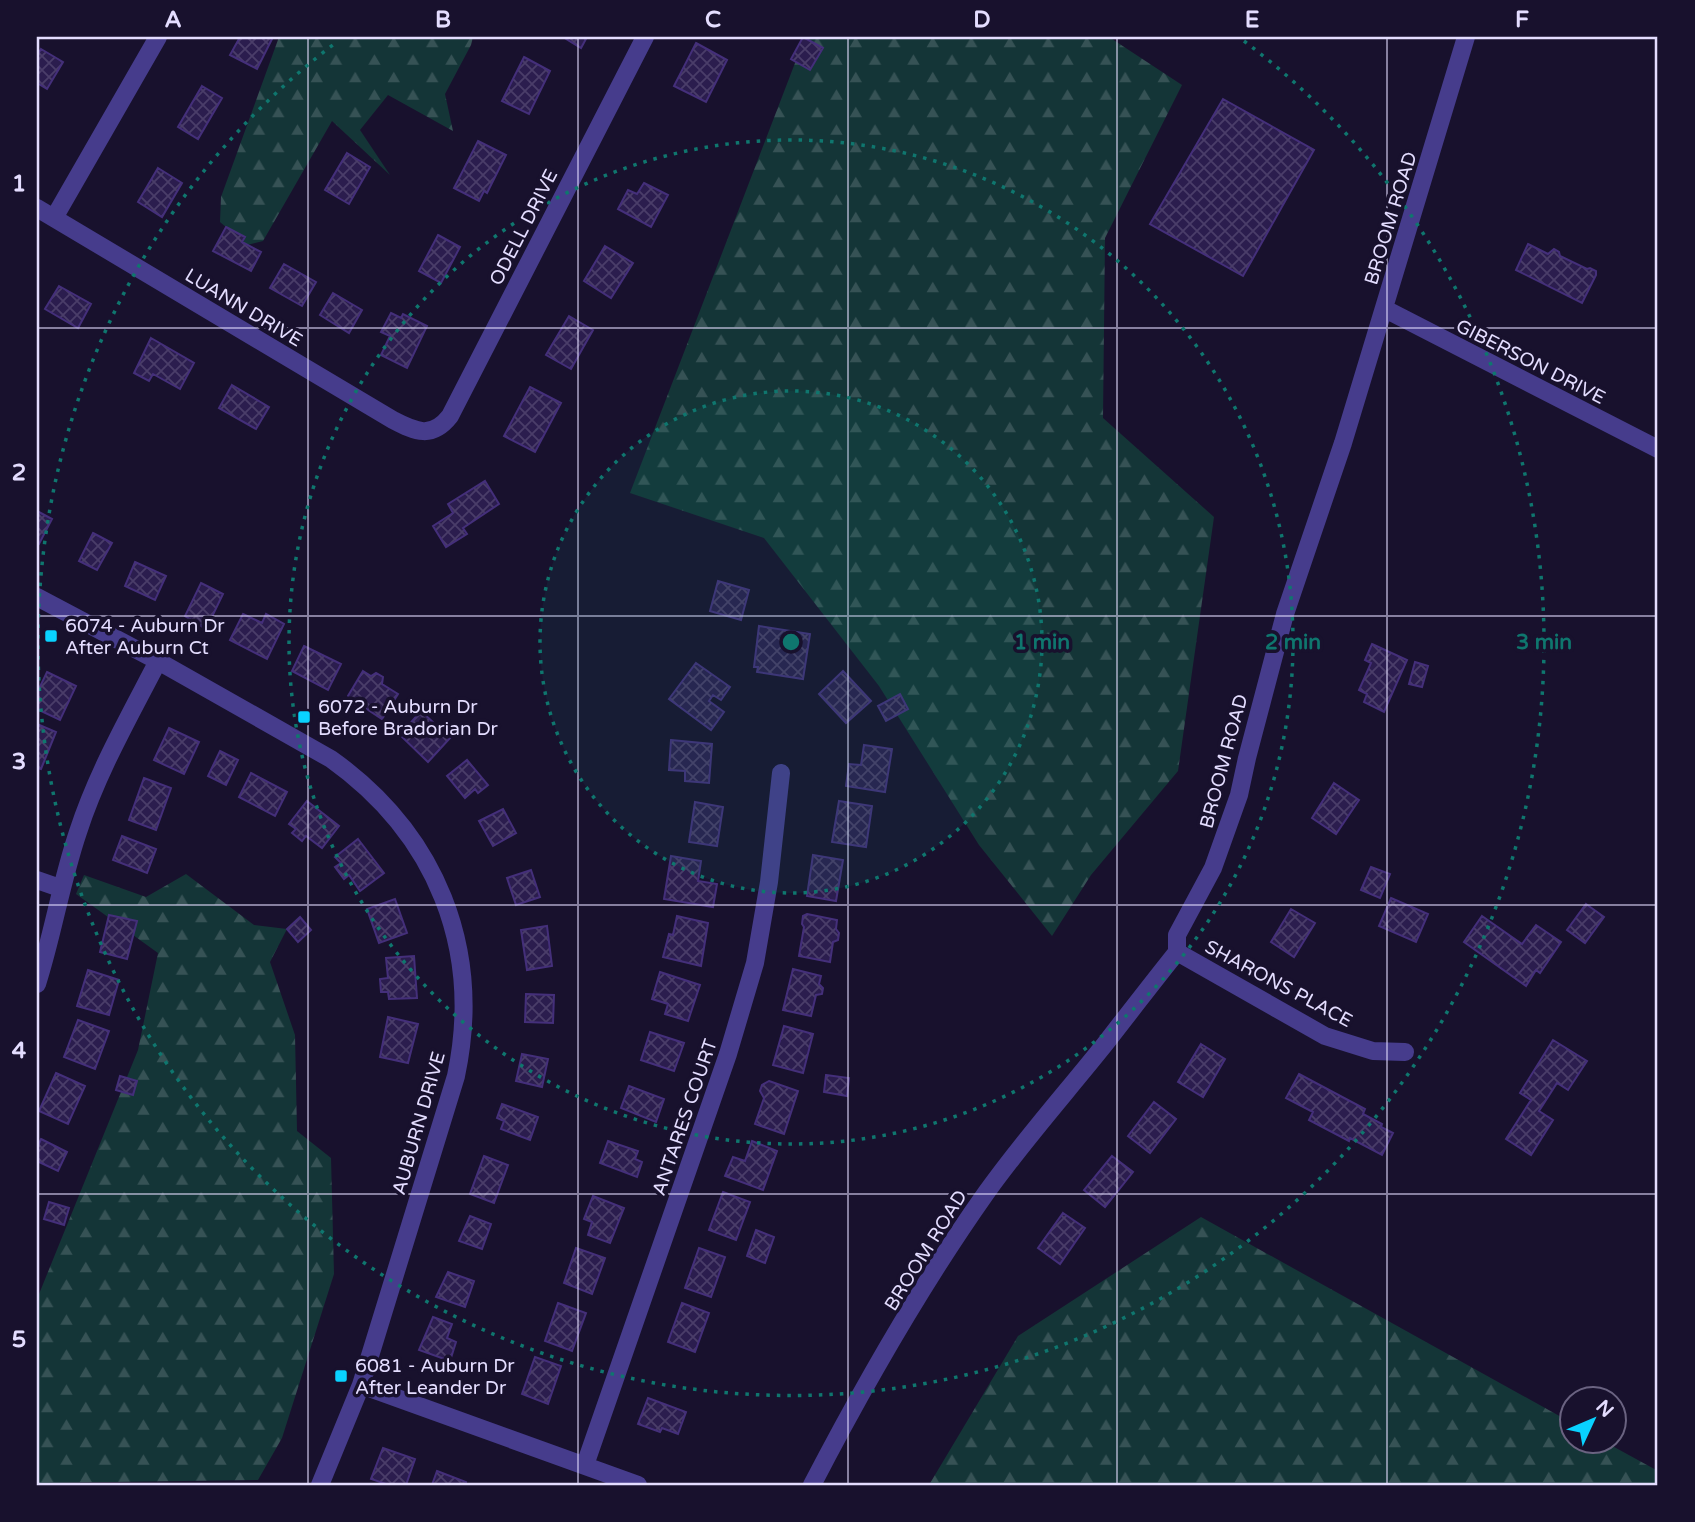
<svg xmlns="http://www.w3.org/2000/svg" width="1695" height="1522" viewBox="0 0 1695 1522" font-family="'Varela Round',sans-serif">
<defs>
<pattern id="forest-firs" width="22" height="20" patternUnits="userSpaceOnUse" patternTransform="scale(1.75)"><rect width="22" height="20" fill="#143537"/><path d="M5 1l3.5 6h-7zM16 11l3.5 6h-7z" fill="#365255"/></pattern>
<pattern id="building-cross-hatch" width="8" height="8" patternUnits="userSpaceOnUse" patternTransform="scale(1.75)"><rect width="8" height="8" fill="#2b1d4e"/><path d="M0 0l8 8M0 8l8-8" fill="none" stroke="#4a3d69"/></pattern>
</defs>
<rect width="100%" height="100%" fill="#18112d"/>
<path fill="url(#forest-firs)" d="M279 37H473L471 45 445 94 453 131 388 95 360 130 390 175 332 121 263 241 247 245 220 222 221 197Z
M805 37H1109L1182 85 1105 238 1103 418 1214 517 1178 771 1091 875 1052 936 979 845 879 686 764 538 630 493Z
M186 874 254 925 287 929 270 962 295 1035 297 1131 331 1158 334 1274 282 1438 258 1480 37 1483V1299L138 1050 158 953 76 894 84 875 146 897Z
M1201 1217 1572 1423V1442H1605L1658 1471V1485H929L1018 1336Z"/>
<path fill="url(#building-cross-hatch)" stroke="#442f7a" stroke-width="2" d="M240 37H273L257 69 230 55Z
M563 37H587L581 48Z
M803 37 823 48 810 70 791 59Z
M696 43 727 60 706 102 674 86Z
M41 49 63 62 47 89 37 83V56Z
M524 57 550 71 529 114 502 101Z
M202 86 222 98 198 139 178 127Z
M1223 99 1314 150 1243 276 1150 224Z
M478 141 506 155 487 193 484 191 479 201 454 188Z
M347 153 370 167 349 204 325 190Z
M158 168 182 183 162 217 138 202Z
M644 183 668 195 651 227 618 209 628 190 637 194Z
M226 227 245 237 242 242 261 252 251 271 213 251Z
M438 235 460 247 441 283 419 271Z
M1528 244 1548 254 1554 249 1559 252 1560 256 1587 269 1590 268 1596 271V275L1582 303 1516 270Z
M605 246 633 263 611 298 584 281Z
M284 264 316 282 302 306 270 288Z
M59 286 91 304 78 328 45 309Z
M333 293 362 310 349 333 320 315Z
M391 313 401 318 403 314 427 326 407 368 381 355 390 336 381 332Z
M569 316 593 330 571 369 546 355Z
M151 338 194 363 180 389 153 374 149 381 134 373Z
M232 385 269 407 256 429 219 408Z
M530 387 561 403 535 452 504 436Z
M485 481 499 504 463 528 467 534 446 547 433 526 453 513 448 504Z
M37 511 52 519 39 544 37 543Z
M93 533 112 543 97 570 79 561Z
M135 562 166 576 155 600 125 586Z
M718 581 749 590 741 620 710 611Z
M201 583 223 594 206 629 185 616Z
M243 614 262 623 266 614 284 624 267 659 230 640Z
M759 626 810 634 803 679 757 672 758 667H754Z
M1372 644 1407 660 1384 712 1364 702 1367 694 1359 690 1371 663 1365 660Z
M304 646 341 664 328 690 292 671Z
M1415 662 1428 666 1422 687 1409 684Z
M696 663 730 687 721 700 713 695 709 701 724 712 711 730 669 699Z
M363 671 371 676 376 673 383 677 382 684 398 694 382 719 359 704 355 705 349 700 348 696Z
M843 671 871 701 846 723 819 694Z
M47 672 76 686 60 720 37 709V693Z
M900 694 908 709 886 721 878 706Z
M421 711 450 738 428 762 400 735Z
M37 724 56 732 41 769 37 768Z
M169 728 199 742 184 774 154 760Z
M671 740 712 744 709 783 685 781V771L669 770Z
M864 745 892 749 885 792 846 786 849 764 861 765Z
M220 751 238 760 226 785 208 776Z
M467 760 488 785 478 793 475 789 465 798 447 776Z
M251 773 287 792 275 816 239 797Z
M144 778 171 788 156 830 129 820Z
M1334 783 1359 800 1336 834 1312 818Z
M307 801 339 826 322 848 306 836 302 841 292 833 296 829 289 824Z
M839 801 872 806 866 847 832 842Z
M695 802 723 807 717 846 689 842Z
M503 809 516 833 493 846 479 821Z
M122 836 156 849 147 873 113 860Z
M358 839 384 873 360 891 349 875 344 879 335 867 341 863 335 857Z
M813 855 843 860 836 901 807 896Z
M671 856 701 861 698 881 717 884 713 907 664 899Z
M1371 867 1390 874 1380 898 1361 890Z
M531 870 540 897 516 905 507 878Z
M1391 898 1428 914 1416 942 1379 926Z
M395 899 407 933 379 943 367 909Z
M1586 904 1604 917 1585 943 1567 930Z
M1291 909 1315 923 1294 957 1271 942Z
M807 914 837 920 836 929 839 933 838 940 833 942 830 962 799 956 804 927 802 924 803 916Z
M109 915 137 921 127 959 100 952Z
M677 916 708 923 701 966 663 957 669 934 673 935Z
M1482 916 1522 944 1536 925 1561 942 1540 973 1536 970 1526 986 1464 942Z
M300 917 311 930 298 942 287 929Z
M547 926 552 966 527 970 521 930Z
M414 956 417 998 389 999 388 992H381L380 979 388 978 386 958Z
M793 969 821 976 819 984 823 988 822 994 816 995 811 1016 783 1010Z
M88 970 119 980 109 1015 77 1006Z
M660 972 700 985 688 1021 665 1014 668 1004 652 999Z
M526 994 554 995 553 1023 525 1022Z
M388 1017 418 1024 408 1063 380 1057Z
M78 1020 109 1031 95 1069 64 1057Z
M784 1026 813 1034 803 1073 773 1065Z
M650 1032 684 1043 674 1071 641 1060Z
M1553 1040 1587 1061 1568 1090 1557 1083 1539 1111 1553 1120 1531 1155 1506 1139 1531 1100 1520 1093Z
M1201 1044 1225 1059 1203 1097 1178 1082Z
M522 1054 548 1059 542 1087 516 1081Z
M56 1073 85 1086 68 1124 39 1111Z
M1299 1074 1365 1109 1363 1114 1382 1124 1381 1127 1393 1133 1382 1155 1350 1138 1349 1141 1309 1120 1313 1112 1286 1098Z
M826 1075 849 1078 847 1096 824 1092Z
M120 1076 137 1081 133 1095 116 1090Z
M769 1081 798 1091 784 1134 755 1124 764 1098 760 1091 762 1085Z
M629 1086 664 1099 656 1122 621 1108Z
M1154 1102 1176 1119 1150 1153 1128 1136Z
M502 1104 538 1117 530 1140 501 1129 504 1121 497 1118Z
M41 1139 67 1152 58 1171 37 1161V1148Z
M608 1141 638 1151 635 1159 642 1162 637 1177 600 1163Z
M752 1141 777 1151 763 1190 725 1176 733 1157 745 1161Z
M484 1156 508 1165 494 1203 470 1194Z
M1112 1156 1133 1172 1105 1207 1084 1190Z
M723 1192 750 1202 736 1240 709 1230Z
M593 1196 624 1208 610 1243 588 1235 592 1222 584 1219Z
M49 1202 69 1208 64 1225 44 1219Z
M1063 1213 1085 1228 1060 1264 1038 1248Z
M470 1216 491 1224 482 1249 459 1241Z
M756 1230 774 1237 765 1263 747 1256Z
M576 1248 605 1258 592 1294 564 1283Z
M699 1248 725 1257 711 1297 685 1288Z
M448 1272 474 1281 465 1307 436 1297Z
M558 1303 586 1313 572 1351 545 1341Z
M682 1303 709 1313 695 1352 668 1342Z
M433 1317 452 1324 447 1338 456 1342 450 1361 419 1350Z
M535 1357 561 1366 548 1404 522 1394Z
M648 1398 686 1412 678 1434 662 1428 660 1432 638 1424Z
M383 1448 415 1459 406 1485H389L371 1479Z
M437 1471 466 1482 465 1485H432Z"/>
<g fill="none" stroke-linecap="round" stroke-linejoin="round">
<path stroke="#463c8c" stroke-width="18" d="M37 208 393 420C416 432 432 439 450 416L645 37
M54 218 158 37
M1385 309 1658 449
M37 597 158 661 331 759C436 834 483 948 456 1076L361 1385 320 1485
M37 880 60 888
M1177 952 1325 1036 1373 1051 1405 1052
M37 984C53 934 61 882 78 832 97 773 129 717 158 661
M361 1385 638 1485
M585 1465 728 1054 755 963 769 882 781 773
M812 1485C864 1385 921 1285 986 1193 1023 1141 1065 1094 1105 1044 1129 1013 1153 982 1177 952V935L1213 868 1239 795 1247 758 1285 614 1343 443 1466 37"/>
</g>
<path fill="none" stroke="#e4ddff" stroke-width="2" stroke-opacity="0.55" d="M308 37V1485M578 37V1485M848 37V1485M1117 37V1485M1387 37V1485M37 328H1658M37 616H1658M37 905H1658M37 1194H1658"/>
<circle cx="791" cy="642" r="251" fill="#0f766e" fill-opacity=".12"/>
<g fill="none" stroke="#0f766e" stroke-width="3.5" stroke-dasharray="3.5 7">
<circle cx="791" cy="642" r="251"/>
<circle cx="791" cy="642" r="502"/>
<path d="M1244 41A753 753 0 1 1 338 41"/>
</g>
<g fill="#09d2ff" stroke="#18112d" stroke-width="2.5">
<rect x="44" y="629" width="14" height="14" rx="3.5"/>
<rect x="297" y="710" width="14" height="14" rx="3.5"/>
<rect x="334" y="1369" width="14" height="14" rx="3.5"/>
</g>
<g text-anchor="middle" stroke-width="7" stroke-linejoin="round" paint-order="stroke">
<g font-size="19" fill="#e4ddff" stroke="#18112d">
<text transform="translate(1390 218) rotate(-73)" y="7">BROOM ROAD</text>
<text transform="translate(523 227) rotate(-63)" y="7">ODELL DRIVE</text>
<text transform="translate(244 307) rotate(31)" y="7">LUANN DRIVE</text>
<text transform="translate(1531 361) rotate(27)" y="7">GIBERSON DRIVE</text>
<text transform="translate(1223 761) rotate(-75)" y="7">BROOM ROAD</text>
<text transform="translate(1279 983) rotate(28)" y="7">SHARONS PLACE</text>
<text transform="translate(684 1117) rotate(-71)" y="7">ANTARES COURT</text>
<text transform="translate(418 1123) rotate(-74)" y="7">AUBURN DRIVE</text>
<text transform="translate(925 1250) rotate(-58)" y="7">BROOM ROAD</text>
</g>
<g font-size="19" fill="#e4ddff" stroke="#18112d" text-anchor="start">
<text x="65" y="632">6074 - Auburn Dr<tspan x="65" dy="22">After Auburn Ct</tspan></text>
<text x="318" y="713">6072 - Auburn Dr<tspan x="318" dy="22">Before Bradorian Dr</tspan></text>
<text x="355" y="1372">6081 - Auburn Dr<tspan x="355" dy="22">After Leander Dr</tspan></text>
</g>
</g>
<circle cx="791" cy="642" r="10" fill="#0f766e" stroke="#18112d" stroke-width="3.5"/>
<g font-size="21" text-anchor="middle" font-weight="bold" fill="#0f766e" stroke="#18112d" stroke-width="7" stroke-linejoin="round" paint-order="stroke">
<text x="1042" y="649">1 min</text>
<text x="1293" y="649">2 min</text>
<text x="1544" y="649">3 min</text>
</g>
<rect width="1695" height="1522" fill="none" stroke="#18112d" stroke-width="77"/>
<g transform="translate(1593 1420) rotate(46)"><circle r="33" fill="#18112d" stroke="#6a6381" stroke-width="2"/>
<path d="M0-5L12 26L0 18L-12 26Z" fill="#09d2ff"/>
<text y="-10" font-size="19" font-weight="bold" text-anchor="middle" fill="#e4ddff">N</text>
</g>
<rect x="38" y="38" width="1618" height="1446" fill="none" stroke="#e4ddff" stroke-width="2.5"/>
<g font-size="23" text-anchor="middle" font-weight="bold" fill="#e4ddff">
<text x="173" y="27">A</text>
<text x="443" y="27">B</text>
<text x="713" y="27">C</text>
<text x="982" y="27">D</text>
<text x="1252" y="27">E</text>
<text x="1522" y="27">F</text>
<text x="19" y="191">1</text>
<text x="19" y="480">2</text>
<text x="19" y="769">3</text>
<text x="19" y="1058">4</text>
<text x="19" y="1347">5</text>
</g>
</svg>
